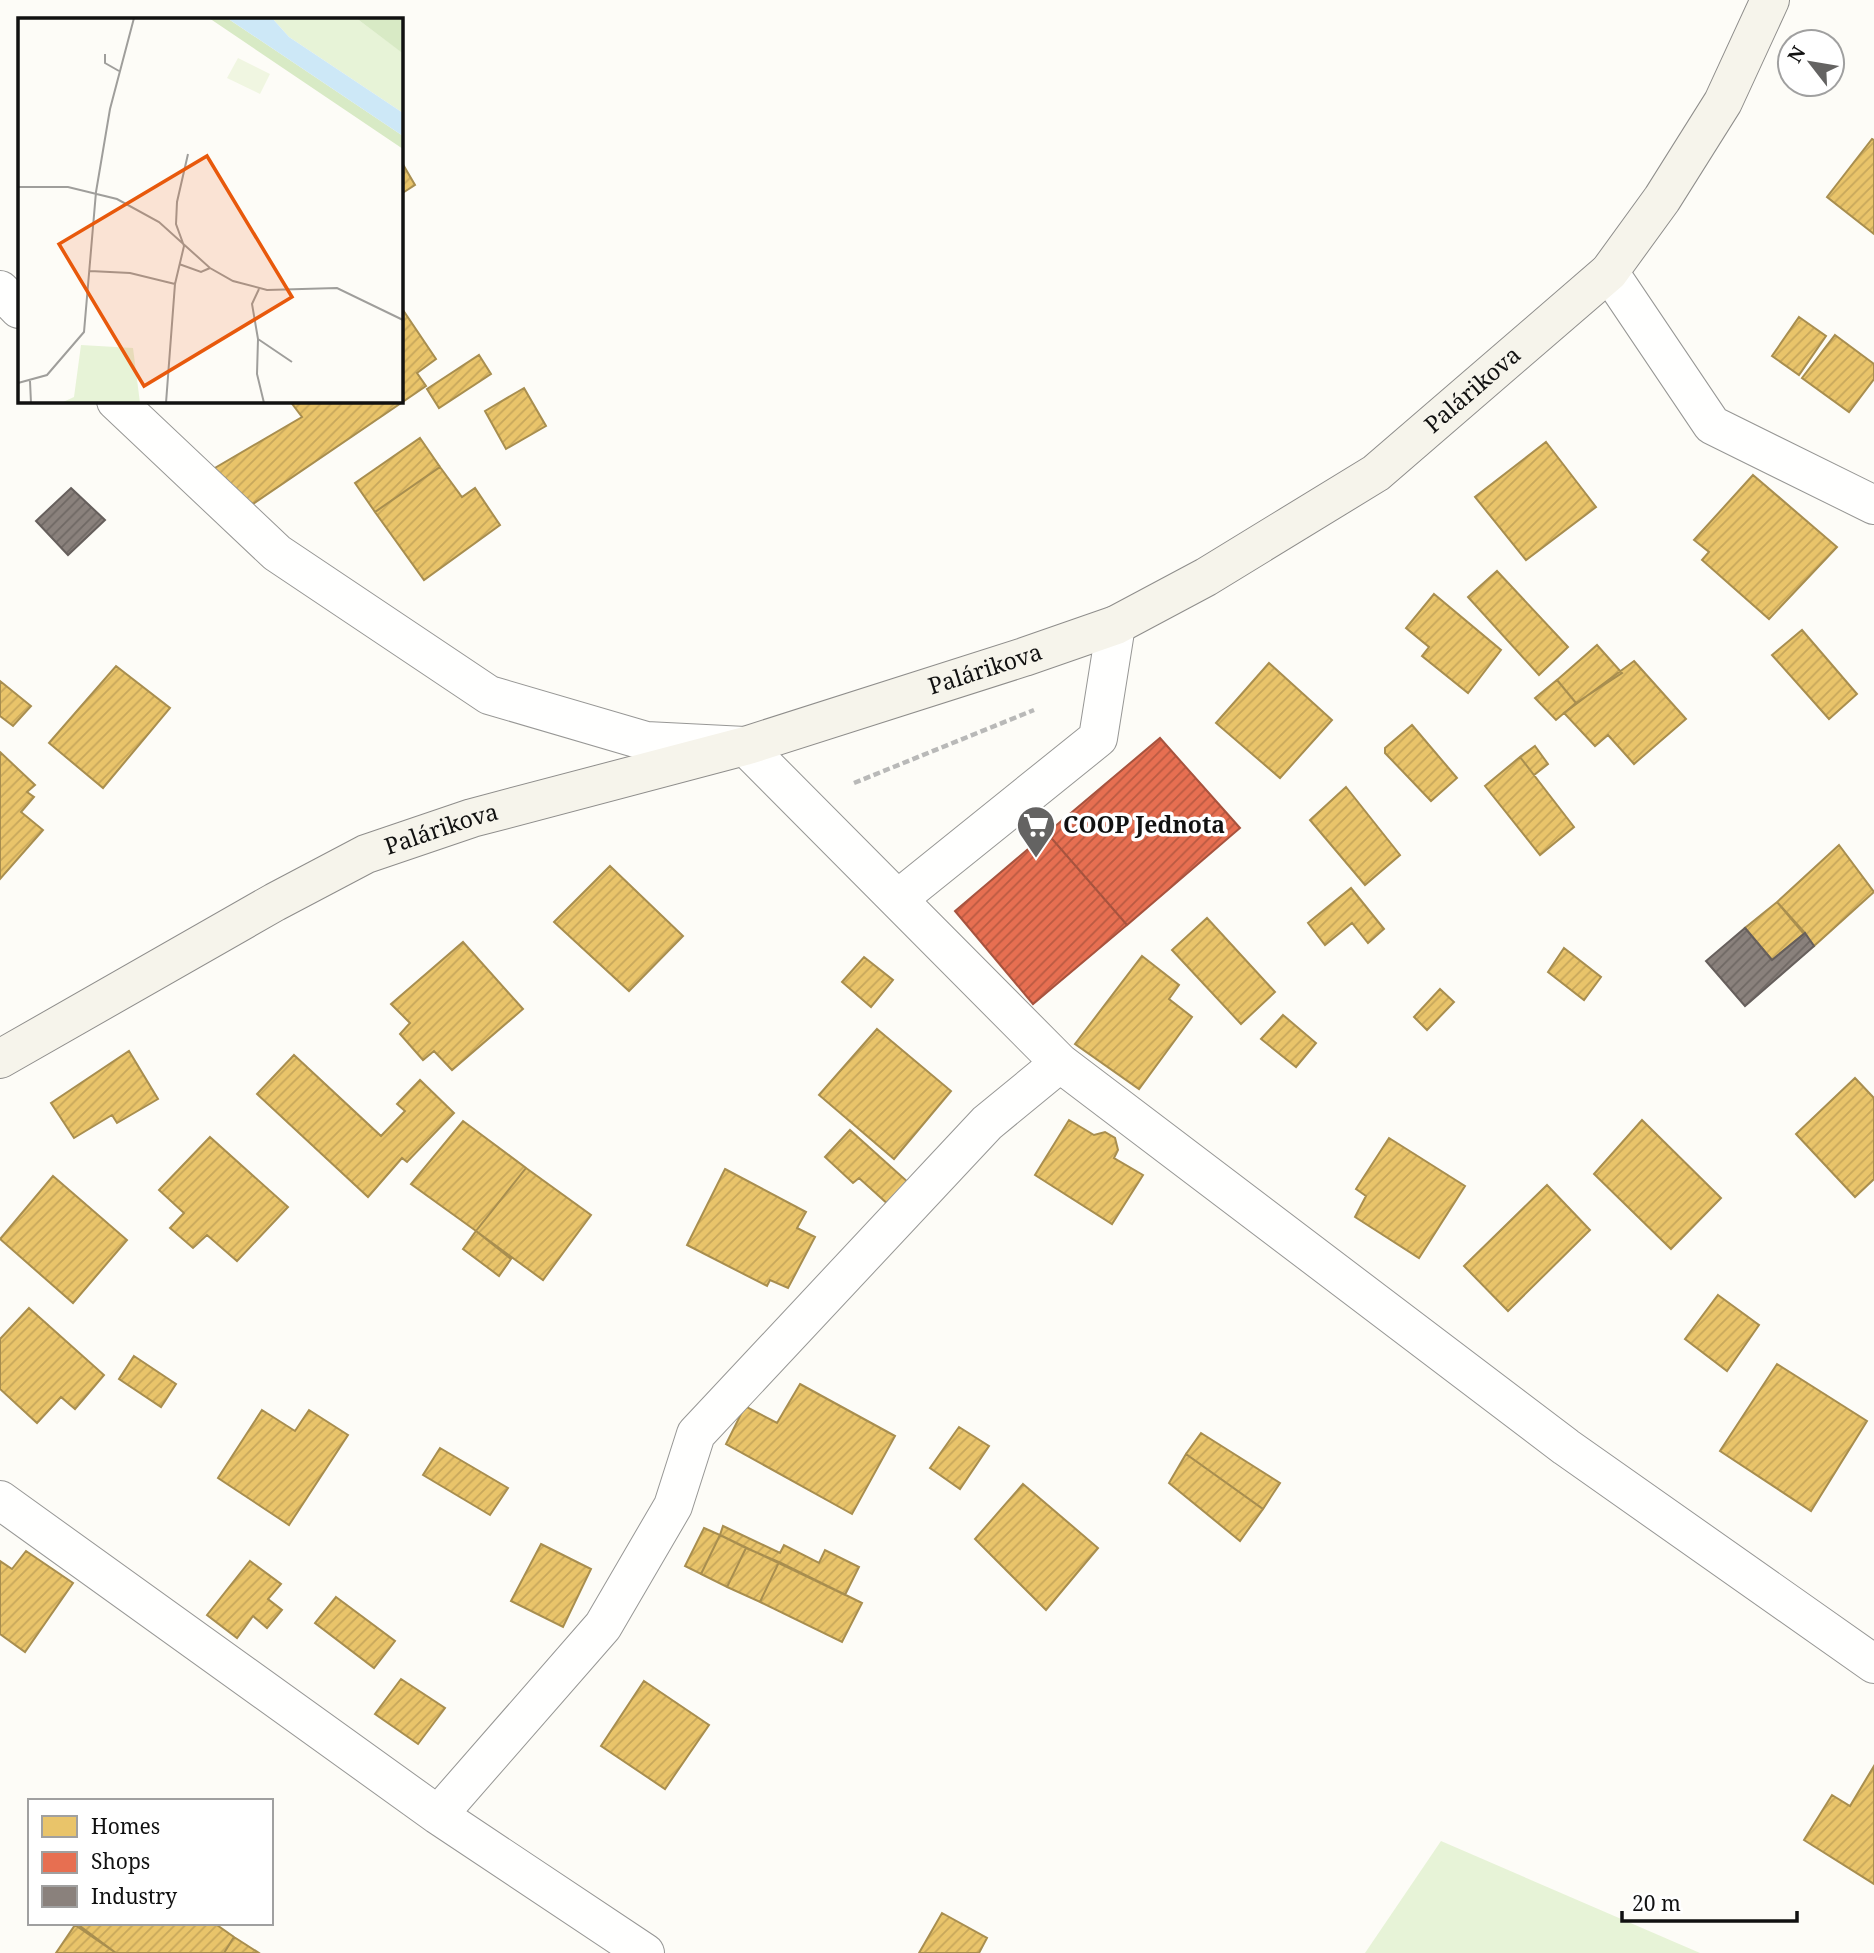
<svg xmlns="http://www.w3.org/2000/svg" width="1874" height="1953" viewBox="0 0 1874 1953" font-family="'Noto Serif',serif">
<defs>
<pattern id="homes-hatch" width="6" height="6" patternUnits="userSpaceOnUse" patternTransform="scale(1.75)"><rect width="6" height="6" fill="#e9c46a"/><path d="M-1 1l2-2M0 6l6-6M5 7l2-2" fill="none" stroke="#c7a75b"/></pattern>
<pattern id="shops-hatch" width="6" height="6" patternUnits="userSpaceOnUse" patternTransform="scale(1.75)"><rect width="6" height="6" fill="#e76f51"/><path d="M-1 1l2-2M0 6l6-6M5 7l2-2" fill="none" stroke="#ba5a42"/></pattern>
<pattern id="industry-hatch" width="6" height="6" patternUnits="userSpaceOnUse" patternTransform="scale(1.75)"><rect width="6" height="6" fill="#8a817c"/><path d="M-1 1l2-2M0 6l6-6M5 7l2-2" fill="none" stroke="#6f6864"/></pattern>
</defs>
<rect width="100%" height="100%" fill="#fdfcf7"/>
<path fill="#e7f3d7" d="M1441 1841 1700 1953H1365Z"/>
<path fill="url(#homes-hatch)" stroke="#a88e4f" stroke-width="2" d="M1872 139 1874 140V234L1827 197Z
M401 161 415 185 401 194Z
M401 307 436 359 417 373 426 386 253 504 208 472 302 417 290 401H401Z
M1799 317 1826 336 1799 375 1772 356Z
M1835 335 1874 364V379L1849 412 1802 378Z
M479 355 491 374 439 408 427 389Z
M524 388 546 426 506 449 485 411Z
M420 438 440 467 375 512 355 483Z
M1546 442 1596 507 1526 560 1475 497Z
M440 467 462 497 475 488 500 525 424 580 375 512Z
M1753 475 1837 547 1769 619 1702 560 1709 552 1694 540Z
M1497 571 1568 647 1539 675 1468 597Z
M1434 594 1501 650 1468 693 1422 656 1429 647 1406 628Z
M1802 630 1857 694 1829 719 1772 655Z
M1597 645 1622 673 1576 703 1557 680Z
M1634 661 1686 719 1634 764 1608 735 1595 746 1564 713Z
M1269 663 1332 720 1280 778 1216 723Z
M116 666 170 708 103 788 49 743Z
M1557 680 1576 703 1556 720 1535 698Z
M0 681 31 706 13 726 0 716Z
M1412 725 1457 778 1431 801 1385 753V748Z
M1535 746 1548 764 1534 775 1520 757Z
M0 752 35 785 27 792 34 797 21 812 43 830 0 879Z
M1520 757 1574 827 1540 855 1485 786Z
M1346 787 1400 855 1365 885 1310 820Z
M1839 845 1874 892 1814 946 1777 902Z
M610 866 683 936 629 991 554 922Z
M1351 888 1384 929 1368 943 1352 923 1325 945 1308 923Z
M1777 902 1805 933 1772 960 1745 928Z
M1207 918 1275 992 1241 1024 1172 950Z
M463 942 523 1009 452 1070 434 1051 423 1060 400 1034 410 1023 391 1004Z
M1564 948 1601 977 1584 1000 1548 972Z
M1142 956 1179 985 1169 999 1192 1017 1139 1089 1075 1044Z
M864 957 893 980 871 1007 842 982Z
M1440 989 1454 1002 1427 1030 1414 1017Z
M1283 1015 1316 1043 1296 1067 1261 1039Z
M877 1029 951 1091 894 1159 819 1095Z
M129 1051 158 1099 117 1123 112 1115 74 1138 51 1103Z
M294 1055 381 1136 405 1111 397 1104 420 1080 454 1113 407 1162 402 1158 368 1197 257 1094Z
M1855 1078 1874 1098V1179L1855 1197 1796 1134Z
M1069 1120 1094 1135 1105 1132 1115 1138 1118 1150 1114 1158 1143 1175 1112 1224 1035 1175Z
M1642 1120 1721 1198 1671 1249 1594 1174Z
M463 1121 526 1168 476 1231 411 1184Z
M850 1130 910 1184 890 1206 859 1178 853 1183 825 1157Z
M210 1137 288 1207 237 1261 207 1235 193 1248 170 1228 184 1213 159 1190Z
M1389 1138 1465 1186 1419 1258 1355 1217 1366 1196 1356 1189Z
M526 1168 591 1215 543 1280 476 1231Z
M725 1169 806 1212 797 1228 815 1237 788 1288 770 1280 767 1286 687 1245Z
M53 1176 127 1240 73 1303 0 1239Z
M1547 1185 1590 1230 1508 1311 1464 1266Z
M476 1231 511 1259 499 1276 463 1249Z
M1718 1295 1759 1325 1727 1371 1685 1339Z
M29 1308 104 1375 75 1409 61 1397 37 1423 0 1389V1339Z
M134 1356 176 1384 161 1407 119 1379Z
M1777 1364 1867 1421 1811 1511 1720 1451Z
M800 1384 895 1436 852 1514 726 1444 745 1406 777 1423Z
M262 1410 295 1431 309 1410 348 1435 289 1525 218 1478Z
M959 1427 989 1446 960 1489 930 1468Z
M1201 1433 1280 1483 1263 1509 1186 1454Z
M440 1448 508 1488 490 1515 423 1475Z
M1186 1454 1263 1509 1240 1541 1169 1483Z
M1023 1484 1098 1548 1046 1610 975 1539Z
M723 1526 780 1553 784 1545 819 1563 825 1550 859 1567 845 1595 720 1535Z
M704 1528 720 1535 701 1574 685 1566Z
M720 1535 746 1548 727 1587 701 1574Z
M541 1544 591 1569 563 1627 511 1601Z
M746 1548 779 1562 760 1602 727 1587Z
M26 1551 73 1583 25 1652 0 1634V1561L12 1569Z
M250 1561 281 1584 268 1599 282 1610 267 1628 253 1616 237 1638 207 1615Z
M779 1562 862 1603 842 1642 760 1602Z
M336 1597 395 1641 374 1668 315 1623Z
M401 1679 445 1708 418 1744 375 1714Z
M644 1681 709 1725 665 1789 601 1746Z
M1874 1766V1884L1804 1840 1832 1795 1850 1806Z
M942 1913 987 1938 979 1953H919Z
M76 1923H214L234 1937 224 1953H116Z
M75 1925 116 1953H56Z
M234 1937 259 1953H224Z"/>
<path fill="url(#shops-hatch)" stroke="#a7533e" stroke-width="2" d="M1160 738 1240 828 1127 925 1047 833Z
M1047 833 1127 925 1033 1004 955 911Z"/>
<path fill="url(#industry-hatch)" stroke="#665f5c" stroke-width="2" d="M71 488 105 520 68 555 36 521Z
M1745 928 1772 960 1805 933 1814 946 1745 1006 1706 961Z"/>
<g fill="none" stroke-linecap="round" stroke-linejoin="round">
<g stroke="#979795" stroke-width="40">
<path id="street" d="M1609 272 1712 425 1874 505
M0 290 19 309
M116 401 277 553 489 695 646 741 745 746 1060 1063 1566 1447 1874 1664
M898 899 1098 738 1116 625
M0 1500 438 1815 645 1953
M438 1815 603 1626 673 1506 696 1434 987 1123 1060 1063"/>
</g>
<g stroke="#8e8d8b" stroke-width="40">
<g id="secondary">
<path id="s1" d="M0 1059 275 902 366 854 472 818 745 746 1024 657 1116 625 1206 577 1376 473 1609 272 1662 199 1723 102 1770 0"/>
</g>
</g>
<path stroke="#b9b9b8" stroke-width="4.5" stroke-dasharray="7 3.5" stroke-linecap="butt" d="M854 783 1034 710"/>
<use href="#street" stroke="#fffffe" stroke-width="38"/>
<use href="#secondary" stroke="#f6f4eb" stroke-width="38"/>
</g>
<defs>
<g id="supermarket-pin" transform="scale(2.0125)"><path d="M0 17L-7.5 6A9.5 9.5 0 1 1 7.5 6Z" fill="#646362" stroke="#fff"/><path d="M-6-5.5h2.5l.6 2H6L4.5 2H-2.5L-4.4-4H-6ZM-1.5 3.2a1.3 1.3 0 1 0 .1 0ZM3 3.2a1.3 1.3 0 1 0 .1 0Z" fill="#fff"/></g>
</defs>
<g fill-rule="evenodd">
<use href="#supermarket-pin" x="1036" y="825"/>
</g>
<g text-anchor="middle" stroke-width="7" stroke-linejoin="round" paint-order="stroke">
<g font-size="23" fill="#111" stroke="#fff">
<text dy="8" stroke="none"><textPath href="#s1" startOffset="1633">Palárikova</textPath></text>
<text dy="8" stroke="none"><textPath href="#s1" startOffset="1066">Palárikova</textPath></text>
<text dy="8" stroke="none"><textPath href="#s1" startOffset="499">Palárikova</textPath></text>
</g>
<g font-size="23" font-weight="bold" fill="#111" stroke="#fff" text-anchor="start">
<text x="1063" y="833">COOP Jednota</text>
</g>
</g>
<g transform="translate(18 18)">
<rect width="385" height="385" fill="#fdfcf7"/>
<path d="M254 0H338L385 35V95L271 19ZM63 327 115 330 122 385H43L56 379Z" fill="#e7f3d7"/>
<path d="M191 0H209L385 118V131ZM338 0H385V35L383 34Z" fill="#d8eac5"/>
<path d="M220 40 252 56 242 76 209 60Z" fill="#f0f6e1"/>
<path d="M209 0H254L271 19 385 95V118Z" fill="#cde8f7"/>
<path fill="none" stroke="#9f9e9b" stroke-width="2" d="M87 36V45L101 53M0 169H50L99 181 141 204 192 250 215 263 249 272 319 270 385 302M161 246 183 254 192 250M72 253 112 255 157 266M240 321 234 286 241 271M12 363 13 385M0 365 29 357 66 314 78 174 92 91 116 0M148 385 157 266 166 228 158 206 159 184 170 136M246 385 239 356 240 321 274 344"/>
<path fill="#e8590c" fill-opacity="0.15" stroke="#e8590c" stroke-width="3.5" d="M189 138 274 279 126 368 41 226Z"/>
<rect width="385" height="385" fill="none" stroke="#111" stroke-width="3.5"/>
</g>
<rect x="28" y="1799" width="245" height="126" fill="#ffffff" stroke="#a0a0a0" stroke-width="2"/>
<rect x="42" y="1816" width="35" height="21" fill="#e9c46a" stroke="#a0a0a0" stroke-width="2"/>
<text x="91" y="1834" font-size="21" fill="#111111">Homes</text>
<rect x="42" y="1852" width="35" height="21" fill="#e76f51" stroke="#a0a0a0" stroke-width="2"/>
<text x="91" y="1869" font-size="21" fill="#111111">Shops</text>
<rect x="42" y="1886" width="35" height="21" fill="#8a817c" stroke="#a0a0a0" stroke-width="2"/>
<text x="91" y="1904" font-size="21" fill="#111111">Industry</text>
<g transform="translate(1811 63) rotate(301)"><circle r="33" fill="#ffffff" stroke="#a0a0a0" stroke-width="2"/>
<path d="M0-5L12 26L0 18L-12 26Z" fill="#646362"/>
<text y="-10" font-size="19" font-weight="bold" text-anchor="middle" fill="#111111">N</text>
</g>
<path d="M1622 1911v10h175v-10" fill="none" stroke="#111111" stroke-width="3.5"/>
<text x="1632" y="1911" font-size="21" fill="#111111" stroke="#ffffff" stroke-width="5" paint-order="stroke">20 m</text>
</svg>
